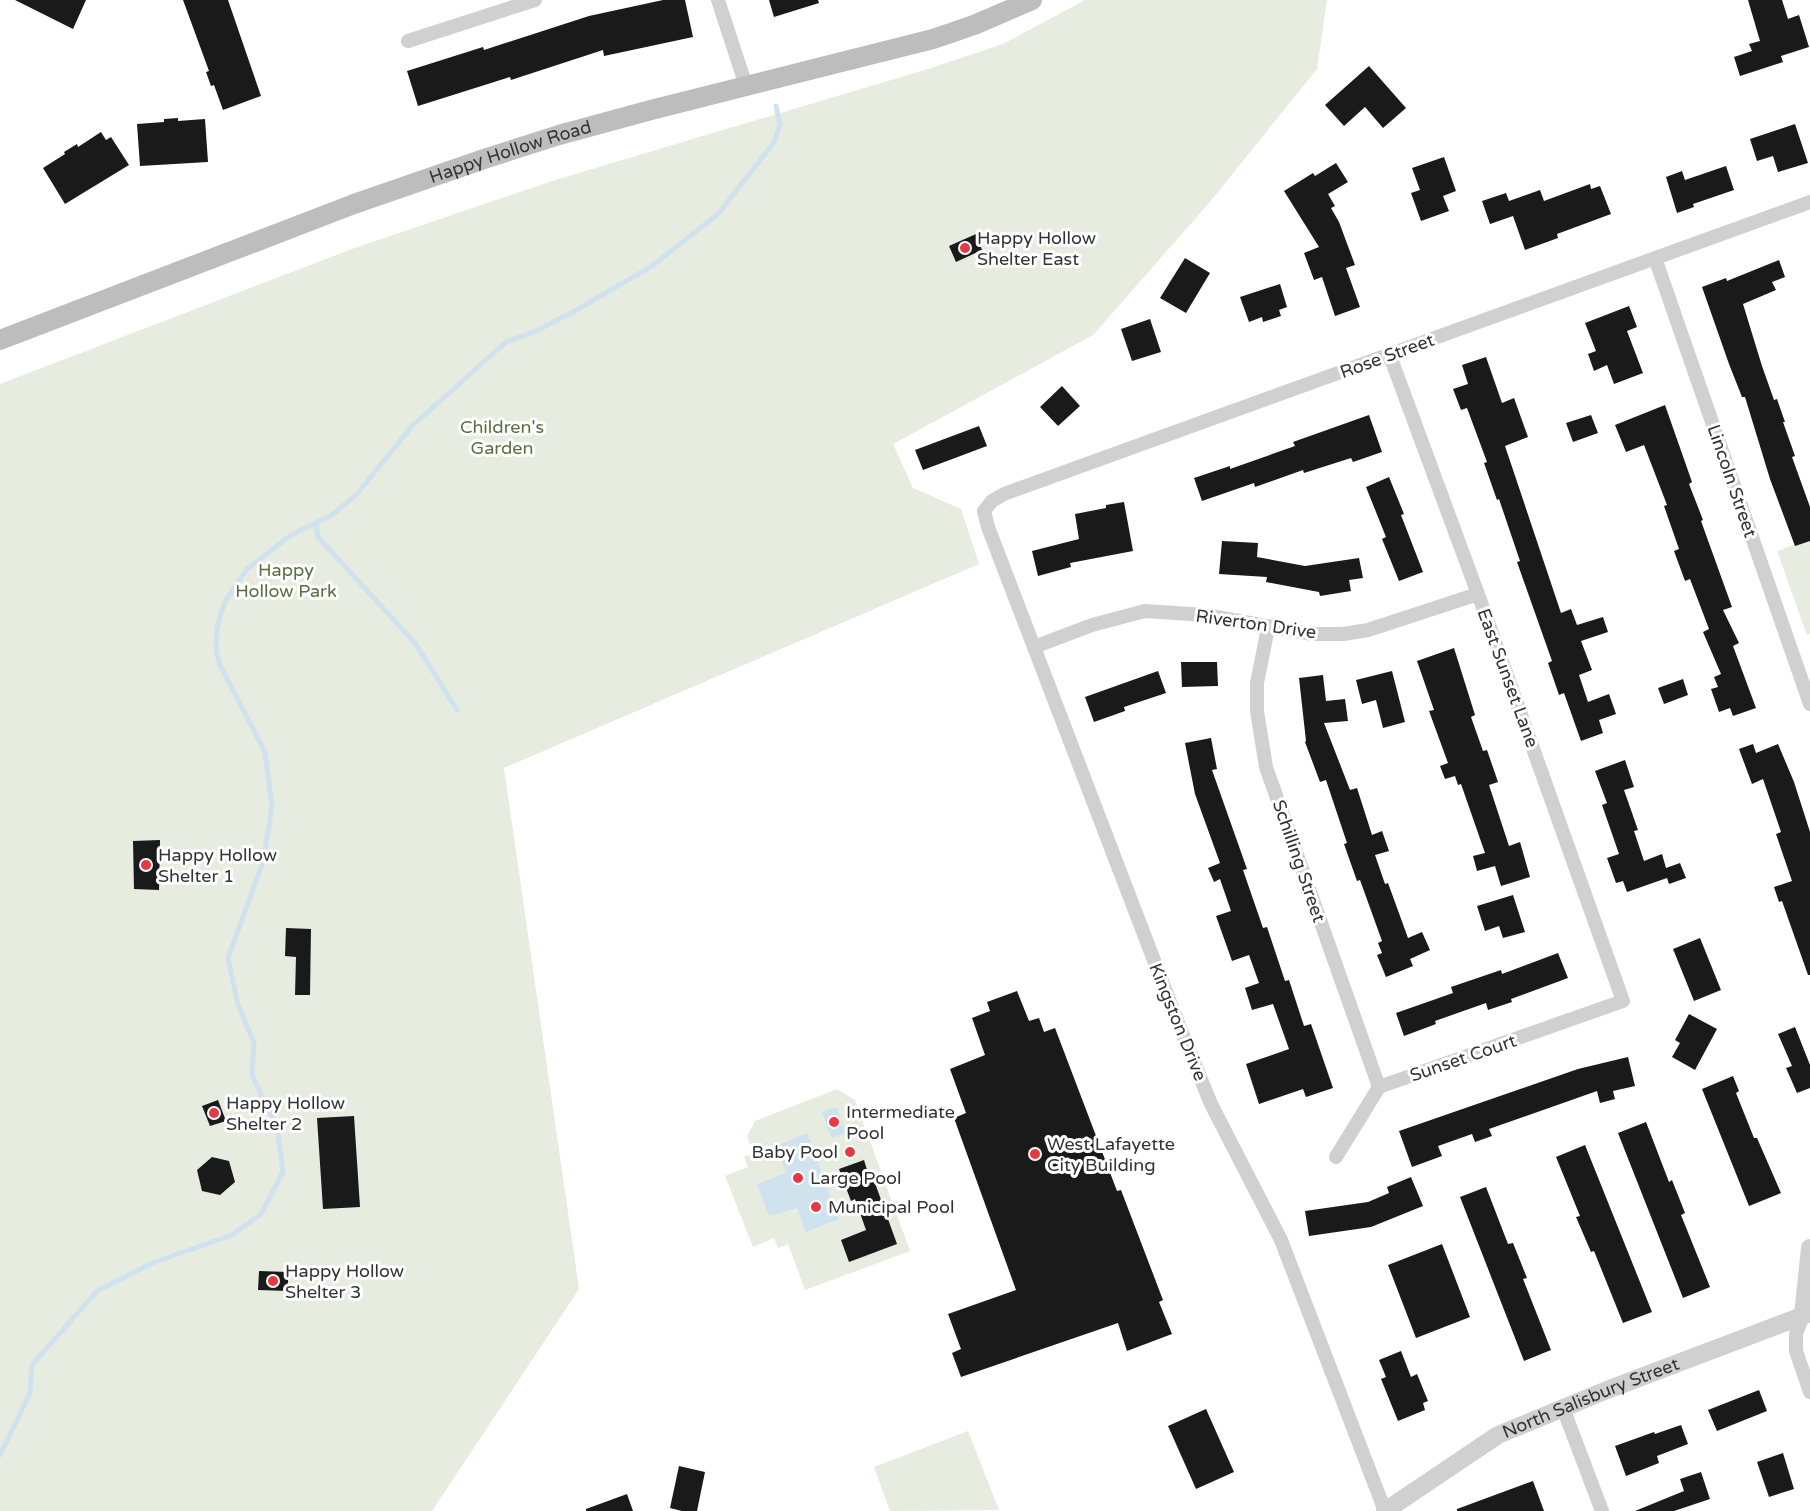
<svg xmlns="http://www.w3.org/2000/svg" width="1810" height="1511" viewBox="0 0 1810 1511" font-family="'Varela Round',sans-serif">
<rect width="100%" height="100%" fill="#fff"/>
<path fill="#e6ecdf" d="M1085 0H1327L1317 69 1209 203 1093 335 893 444 913 488 961 509 979 564 504 768 579 1289 432 1511H0V384L352 249 552 181 928 69 1003 44Z
M1810 539V634L1807 635 1777 551Z
M837 1089 855 1100 910 1251 805 1290 788 1244 778 1248 774 1238 753 1247 725 1176 748 1167 744 1157 753 1153 747 1136 755 1121Z
M968 1431 999 1510 890 1511 874 1467Z"/>
<path fill="#cfe2ee" d="M837 1107 846 1133 832 1138 822 1112Z
M807 1133 839 1219 806 1232 797 1208 769 1216 757 1184 786 1173 776 1146Z"/>
<g fill="none" stroke-linecap="round" stroke-linejoin="round">
<path stroke="#cfe2ee" stroke-width="5" d="M316 523 318 537 415 643 457 710
M0 1455 30 1393 32 1365 97 1291 152 1263 232 1235 261 1214 283 1172 277 1127 252 1075 254 1043 238 1005 228 958 263 862 272 807 265 752 219 663 216 649 217 629 221 613 226 600 247 569 291 535 332 515 356 495 412 426 506 342 536 331 573 312 652 266 718 214 775 141 780 124 776 106"/>
</g>
<path fill="#1a1a1a" d="M15 0H86L73 29Z
M183 0H228L261 96 223 110 214 85 211 86 206 72 209 71Z
M663 0H685L693 37 604 56 603 50 511 80 510 77 418 106 407 71 483 47 484 50 589 16Z
M769 0H818L819 3 774 17Z
M1748 0H1782L1788 19 1799 15 1809 47 1781 56 1783 62 1740 76 1734 57 1752 51 1749 44 1760 41Z
M1369 66 1406 108 1383 128 1365 107 1344 126 1325 105Z
M178 118V121L205 119 208 162 140 166 137 124 164 122V119Z
M1795 124 1808 163 1778 172 1773 156 1757 161 1750 139Z
M101 132 106 140 111 137 129 165 65 204 43 168 65 154 64 152 77 144 78 147Z
M1444 157 1456 191 1443 196 1449 211 1421 221 1411 193 1420 190 1412 168Z
M1336 163 1348 182 1328 194 1335 206 1331 208 1339 222 1355 265 1346 268 1360 307 1335 316 1322 277 1314 280 1304 253 1319 247 1284 191 1313 173 1315 176Z
M1726 166 1734 190 1693 204 1694 207 1677 213 1666 177 1682 171 1685 180Z
M1590 184 1591 189 1600 186 1611 214 1557 234 1558 238 1525 250 1513 216 1490 224 1482 201 1506 193 1509 201 1540 190 1544 201Z
M976 234 982 250 956 262 949 246Z
M1185 258 1210 273 1186 313 1160 298Z
M1779 260 1785 277 1772 282 1776 290 1743 304 1762 366 1774 400 1777 399 1785 422H1783L1795 456 1792 457 1810 507V541L1795 546 1770 479 1745 397H1742L1729 364 1702 287 1726 278 1727 281Z
M1280 284 1287 307 1279 310 1281 316 1263 322 1262 317 1249 322 1240 297Z
M1629 306 1637 327 1627 331 1643 373 1614 384 1607 365 1594 371 1588 354 1596 351 1585 323Z
M1150 319 1161 352 1132 361 1121 329Z
M1486 357 1502 403 1514 398 1528 437 1505 446 1561 613 1571 609 1577 625 1603 617 1608 632 1581 641 1592 670 1579 675 1588 702 1609 694 1616 714 1599 720 1603 733 1581 741 1564 693 1559 695 1548 663 1552 661 1517 562 1520 561 1499 499 1497 500 1484 463 1487 462 1467 408 1461 410 1453 389 1468 384 1462 365Z
M1062 386 1080 406 1058 426 1040 407Z
M1665 405 1692 482 1689 484 1703 520 1701 521 1732 607 1723 610 1739 643 1733 646 1756 708 1733 716 1730 708 1719 712 1711 689 1718 687 1714 677 1721 674 1703 632 1709 629 1690 579 1685 581 1674 551 1679 549 1664 506 1667 505 1644 445 1626 452 1615 425Z
M1369 415 1382 452 1353 462 1351 458 1304 473 1303 470 1255 487 1254 483 1202 501 1194 478 1230 466V469L1295 446 1293 442Z
M1591 415 1598 433 1573 442 1566 423Z
M979 426 987 446 923 470 915 450Z
M1389 477 1404 514 1401 515 1423 572 1399 581 1382 539 1386 537 1366 487Z
M1124 502 1133 551 1070 563 1071 567 1038 576 1032 551 1079 539 1075 514 1106 508V505Z
M1222 541 1258 543 1257 557 1305 566 1359 558 1363 578 1349 580 1351 591 1320 596 1319 592 1266 582 1267 577 1219 574Z
M1454 648 1475 715 1471 717 1483 751 1487 750 1498 782 1489 785 1509 846 1520 842 1530 877 1501 886 1495 866 1477 871 1473 856 1485 853 1461 784 1458 785 1455 776 1445 779 1440 766 1448 763 1429 711 1434 710 1417 661Z
M1181 662H1217L1218 686 1182 687Z
M1158 671 1166 693 1124 707 1125 711 1094 722 1085 697Z
M1392 671 1405 722 1383 728 1376 700 1362 704 1356 680Z
M1323 675 1326 701 1345 699 1348 721 1324 723 1350 790 1357 788 1372 835 1382 831 1389 851 1375 855 1385 884 1388 883 1408 938 1422 932 1430 950 1410 959 1413 966 1386 977 1377 955 1382 953 1378 943 1382 941 1360 880 1357 881 1344 844 1347 843 1326 780 1320 782 1305 742 1306 741 1299 678Z
M1683 679 1688 695 1664 704 1658 688Z
M1211 738 1217 769 1212 770 1247 869 1243 870 1263 928 1267 927 1285 981 1289 980 1304 1026 1311 1024 1333 1088 1306 1097 1303 1089 1259 1104 1246 1064 1289 1049 1273 1004 1252 1010 1245 988 1259 983 1249 955 1232 961 1216 916 1231 911 1220 879 1214 882 1208 868 1220 863 1195 794 1185 743Z
M1753 744 1756 753 1778 744 1794 782 1810 832V975H1808L1782 901 1779 902 1774 887 1792 881 1776 834 1781 832 1763 779 1752 784 1739 749Z
M1625 760 1634 787 1624 790 1638 830 1634 831 1644 861 1662 854 1666 868 1680 863 1686 878 1669 884 1667 878 1627 892 1623 881 1616 883 1607 858 1619 854 1602 805 1607 803 1595 771Z
M160 840 159 890 134 889 133 841Z
M1513 895 1525 932 1503 938 1499 926 1485 931 1477 906Z
M286 928 311 929 310 995H295L296 957 285 956Z
M1700 938 1721 990 1694 1001 1673 949Z
M1558 953 1568 978 1511 999 1512 1002 1488 1010 1486 1003 1435 1021 1436 1024 1404 1036 1396 1013 1453 993 1451 987 1501 970 1502 974Z
M1017 991 1029 1021 1039 1018 1044 1032 1055 1028 1117 1191 1121 1190 1163 1300 1159 1302 1172 1334 1127 1351 1118 1323 961 1377 952 1353 961 1349 948 1314 1016 1290 954 1118 966 1113 950 1069 985 1055 972 1018 990 1011 987 1002Z
M1689 1014 1717 1029 1695 1070 1672 1057 1680 1043 1675 1040Z
M1795 1027 1810 1065V1088L1797 1093 1786 1068 1792 1066 1778 1034Z
M1628 1057 1635 1086 1613 1091 1615 1099 1600 1103 1597 1091 1489 1129 1492 1136 1475 1142 1472 1134 1438 1146 1442 1156 1412 1167 1399 1131 1578 1069Z
M1733 1076 1739 1091 1736 1093 1754 1138H1757L1781 1193 1749 1206 1702 1089Z
M218 1100 226 1121 210 1126 202 1106Z
M354 1116 360 1207 323 1209 317 1118Z
M1646 1122 1669 1182 1672 1180 1685 1213 1681 1215 1710 1287 1683 1298 1618 1133Z
M1585 1145 1652 1312 1623 1323 1594 1251 1591 1252 1576 1217 1580 1216 1556 1157Z
M212 1157 229 1161 235 1182 220 1195 202 1191 197 1170Z
M864 1160 868 1173 871 1172 897 1244 849 1262 841 1240 866 1230 855 1199 851 1201 839 1169Z
M1411 1177 1423 1206 1371 1227 1309 1236 1305 1211 1368 1202 1389 1193 1387 1187Z
M1486 1187 1508 1244 1513 1243 1527 1278 1523 1279 1551 1350 1524 1361 1460 1197Z
M1442 1244 1470 1317 1416 1338 1388 1265Z
M259 1271 288 1272V1291L258 1290Z
M1401 1351 1411 1377 1417 1374 1428 1401 1423 1403 1425 1410 1398 1421 1381 1379 1386 1377 1379 1360Z
M1759 1390 1767 1411 1717 1431 1708 1410Z
M1206 1409 1234 1472 1196 1489 1168 1426Z
M1681 1425 1688 1444 1657 1456 1659 1463 1626 1476 1615 1446 1654 1432 1655 1434Z
M1783 1453 1794 1489 1769 1497 1757 1462Z
M679 1466 705 1472 697 1511H682L670 1508Z
M1701 1472 1710 1499 1674 1511H1635L1684 1491 1680 1479Z
M1533 1481 1544 1511H1457V1509Z
M627 1494 633 1511H586V1509Z"/>
<g fill="none" stroke-linecap="round" stroke-linejoin="round">
<path stroke="#d0d0d0" stroke-width="14" d="M718 0 746 86
M408 41 535 0
M1655 258 1810 704
M1268 628 1257 683V711L1266 767 1379 1087
M1034 647 1092 625 1145 611 1205 615 1312 634H1343L1368 630 1478 594
M1336 1157 1379 1087 1623 1001 1478 594 1390 356
M1803 1315 1796 1334V1351L1810 1392
M1563 1408 1602 1511
M1385 1511 1281 1240 1211 1104 1178 1023 988 527 984 511 992 501 1004 494 1810 202"/>
<g stroke="#d0d0d0" stroke-width="18">
<path d="M1803 1315 1810 1248"/>
<path id="s1" d="M1385 1511 1498 1435 1607 1390 1810 1313"/>
</g>
<path stroke="#bdbdbd" stroke-width="20" id="s2" d="M0 340 354 204 484 159 559 135 651 110 933 39 974 25 1032 0"/>
</g>
<g fill="#e63946" stroke="#fff" stroke-width="2">
<circle cx="965" cy="248" r="6"/>
<circle cx="146" cy="865" r="6"/>
<circle cx="214" cy="1113" r="6"/>
<circle cx="834" cy="1122" r="6"/>
<circle cx="850" cy="1152" r="6"/>
<circle cx="1035" cy="1154" r="6"/>
<circle cx="798" cy="1178" r="6"/>
<circle cx="816" cy="1207" r="6"/>
<circle cx="273" cy="1281" r="6"/>
</g>
<g text-anchor="middle" stroke-width="6" stroke-linejoin="round" paint-order="stroke">
<g font-size="18" fill="#333" stroke="#fff">
<text dy="6" stroke="none"><textPath href="#s2" startOffset="544">Happy Hollow Road</textPath></text>
<text transform="translate(1387 356) rotate(-20)" y="6">Rose Street</text>
<text transform="translate(1732 481) rotate(71)" y="6">Lincoln Street</text>
<text transform="translate(1256 624) rotate(8)" y="6">Riverton Drive</text>
<text transform="translate(1508 678) rotate(70)" y="6">East Sunset Lane</text>
<text transform="translate(1299 861) rotate(71)" y="6">Schilling Street</text>
<text transform="translate(1178 1022) rotate(68)" y="6">Kingston Drive</text>
<text transform="translate(1463 1058) rotate(-19)" y="6">Sunset Court</text>
<text dy="6" stroke="none"><textPath href="#s1" startOffset="236">North Salisbury Street</textPath></text>
</g>
<g font-size="18" fill="#333" stroke="#fff" text-anchor="start">
<text x="977" y="244">Happy Hollow<tspan x="977" dy="21">Shelter East</tspan></text>
<text x="158" y="861">Happy Hollow<tspan x="158" dy="21">Shelter 1</tspan></text>
<text x="226" y="1109">Happy Hollow<tspan x="226" dy="21">Shelter 2</tspan></text>
<text x="846" y="1118">Intermediate<tspan x="846" dy="21">Pool</tspan></text>
<text x="1047" y="1150">West Lafayette<tspan x="1047" dy="21">City Building</tspan></text>
<text x="838" y="1158" text-anchor="end">Baby Pool</text>
<text x="810" y="1184">Large Pool</text>
<text x="828" y="1213">Municipal Pool</text>
<text x="285" y="1277">Happy Hollow<tspan x="285" dy="21">Shelter 3</tspan></text>
</g>
<g font-size="18" fill="#56703f" stroke="#fff">
<text x="502" y="433">Children's<tspan x="502" dy="21">Garden</tspan></text>
<text x="286" y="576">Happy<tspan x="286" dy="21">Hollow Park</tspan></text>
</g>
</g>
</svg>
